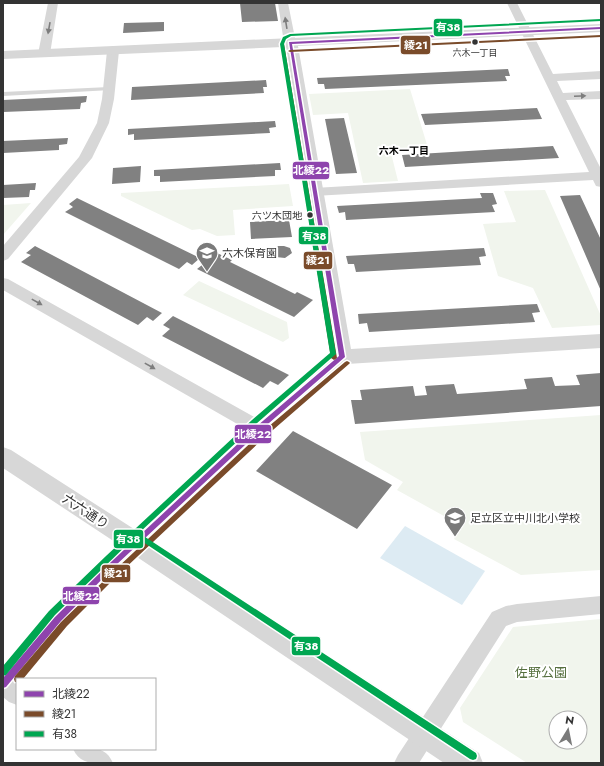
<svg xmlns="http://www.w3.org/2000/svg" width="604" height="766" viewBox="0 0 604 766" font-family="Jost,'Noto Sans JP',sans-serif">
<rect width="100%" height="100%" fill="#fff"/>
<path fill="#f1f5ed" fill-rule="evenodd" d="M410 89 428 148 390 149 398 181 363 183 348 113 313 115 309 94Z
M289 184 293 206 233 210 235 235 217 236 200 229 192 230 121 196V193Z
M545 190 601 316V325L552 328 533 288 498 276 483 224 516 222 504 191Z
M31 203 3 235V205Z
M199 281 287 322 289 338 283 342 183 295Z
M601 415V570L521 575 454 539 462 526 397 490 403 482 365 460 360 432Z
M601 619V763H527L463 722 460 708 513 627ZM556 718H580V742H556Z"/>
<path fill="#ddebf3" d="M405 526 485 571 462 605 380 558Z"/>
<path fill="#818181" d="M240 3H275L278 21 242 22Z
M164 22V31L123 33 124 23Z
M508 69 510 76H505L507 81 325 89 324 84H318L317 78Z
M266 80 267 87H263L264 93 131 100 132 87Z
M87 96 86 102 81 103 80 109 3 112V100Z
M537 108 542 119 425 125 421 114Z
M344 118 357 173 336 174 325 119Z
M275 121 276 127 269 128 270 133 134 140V134L128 135V129Z
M68 138 67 144 59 145V150L3 153V141Z
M553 146 559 158 405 167 402 155Z
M280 163 281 170H275V176L160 182V176H154V170Z
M141 166 140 182 112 184 113 168Z
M36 183 35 190H30L29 197 3 198V185Z
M480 193H493L497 204 492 205 495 212 346 220 345 212 339 213 337 206 482 198Z
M580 195 601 240V291L560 196Z
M77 198 200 258 192 265 187 262 179 269 65 212 73 207 69 204Z
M289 220 292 237 251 239 250 222Z
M35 246 162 313 153 321 147 317 138 325 21 262 31 255 26 253Z
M278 246H284L290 248 292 253 285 258 276 257 273 251Z
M484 248 486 256 479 257 481 265 356 272 354 264H348L346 256Z
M217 253 232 260 230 262 295 294 297 292 313 300 294 317 197 269Z
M537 304 540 312 532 313 535 322 369 332 367 323 359 324 358 314Z
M173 316 289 375 278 385 270 381 263 388 162 336 170 329 163 325Z
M601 373V406L355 424 351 400H362L360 390 413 386 415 396 427 395 425 386 454 384 457 394 527 389 524 379 552 377 555 386 580 385 576 375Z
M293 431 392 485 357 529 256 471Z"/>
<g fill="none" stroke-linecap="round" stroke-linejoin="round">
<path fill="#d7d7d7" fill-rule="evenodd" d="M109 87 111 88V90L3 96V92Z"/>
<path fill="#d7d7d7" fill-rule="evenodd" d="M48 3H58L50 54 48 56H40L38 54Z
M278 3H288L296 43 294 45H286L284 43Z
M507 3H517L553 74 601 71V79L557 81 563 93 601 91V99L566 100 601 169V187L596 186 593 180 314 196 309 195 307 192 309 189 314 188 589 172Z
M113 47 117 49 119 51 114 99 109 123 92 158 8 259 3 261V246L79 157 97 123 102 99 107 51 109 49Z
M3 278 8 279 265 423 268 428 265 433 259 435 253 433 3 290Z
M601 596V614L517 622 506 626 419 763H394L398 755 492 612 506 606 517 604Z
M3 674 17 682V705L9 702 3 697Z
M73 749C90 749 105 744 113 763 95 763 81 766 73 749Z"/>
<path fill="#d7d7d7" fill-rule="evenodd" d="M601 24V32L298 46 351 349 601 334V348L347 364 267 434 153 542 479 753 483 763H444L137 557 67 627 24 679H17C17 690 13 693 3 697V664L49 611 118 544 3 468V447L11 450 134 529 251 422 331 355 283 47 3 59V51Z"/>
<g stroke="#fff" stroke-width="3">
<path id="bus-1" d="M601 27V29L292 44 345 357 261 430 115 566 61 621 6 687 3 688V678L55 617 111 562 257 426 339 356 289 42Z"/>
</g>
<g stroke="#fff" stroke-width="3">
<path id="bus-2" d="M601 35V37L290 52 288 51 290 50Z
M281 43 284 44 337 358 334 360 331 358Z
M347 361 349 362 350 363 349 364 266 436 121 572 67 626 23 679H17V682H15L14 679 15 676 61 622 117 568 262 432 345 362Z"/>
</g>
<g stroke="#fff" stroke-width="3">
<path id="bus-3" d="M601 19V21L291 36 286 39 284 44 336 354 256 424 139 533 476 753 477 756 476 759 473 760 470 759 137 538 136 536 55 615 6 675 3 676V666L49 611 106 556 252 420 330 353 280 44 283 37 290 34Z"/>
</g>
<use href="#bus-1" fill="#8e44ad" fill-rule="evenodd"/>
<use href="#bus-2" fill="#7a4b2a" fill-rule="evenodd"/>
<use href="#bus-3" fill="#00a651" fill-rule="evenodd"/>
</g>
<defs><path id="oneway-solid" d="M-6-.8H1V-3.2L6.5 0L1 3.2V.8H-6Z"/></defs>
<g fill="#7d7d7d">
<use href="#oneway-solid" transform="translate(286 23) rotate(-99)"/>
<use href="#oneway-solid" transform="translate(49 28) rotate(100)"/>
<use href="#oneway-solid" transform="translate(580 96) rotate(-3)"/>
<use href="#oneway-solid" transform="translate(37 302) rotate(29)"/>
<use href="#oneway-solid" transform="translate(150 366) rotate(29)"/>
</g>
<defs>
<g id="school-pin" transform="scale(1.15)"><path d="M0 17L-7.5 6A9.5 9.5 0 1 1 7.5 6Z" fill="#7a7a7a" stroke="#fff"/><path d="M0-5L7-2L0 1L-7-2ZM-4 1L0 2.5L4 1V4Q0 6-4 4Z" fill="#fff"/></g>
</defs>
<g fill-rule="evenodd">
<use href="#school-pin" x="207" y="253"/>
<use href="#school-pin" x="455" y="518"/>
</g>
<g fill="#333" stroke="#fff" stroke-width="1.5">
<circle cx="475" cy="42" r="3.5"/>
<circle cx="310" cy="215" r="3.5"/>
</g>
<g text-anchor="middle" stroke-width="4" stroke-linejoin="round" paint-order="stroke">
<g font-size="9" fill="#333" stroke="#fff">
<text x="475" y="56">六木一丁目</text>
</g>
<g font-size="10" font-weight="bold" fill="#000" stroke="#fff">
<text x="404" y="154">六木一丁目</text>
</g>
<g font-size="10" fill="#333" stroke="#fff" text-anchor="end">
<text x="302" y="219">六ツ木団地</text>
</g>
<g font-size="11" fill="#333" stroke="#fff" text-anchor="start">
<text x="222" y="257">六木保育園</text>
<text x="470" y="522">足立区立中川北小学校</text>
</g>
<g font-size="13" fill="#333" stroke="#fff">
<text transform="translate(86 511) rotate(33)" y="5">六六通り</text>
</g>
<g font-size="13" fill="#56703f" stroke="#fff">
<text x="541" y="677">佐野公園</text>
</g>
</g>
<g stroke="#fff" stroke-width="1.5">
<rect x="433" y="18" width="30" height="19" rx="4" fill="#00a651"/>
<rect x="400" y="35" width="31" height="20" rx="4" fill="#7a4b2a"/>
<rect x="292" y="161" width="38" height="19" rx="4" fill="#8e44ad"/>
<rect x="298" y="226" width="31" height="19" rx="4" fill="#00a651"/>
<rect x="303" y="251" width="30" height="19" rx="4" fill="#7a4b2a"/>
<rect x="234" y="424" width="38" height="20" rx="4" fill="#8e44ad"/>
<rect x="113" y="529" width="31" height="20" rx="4" fill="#00a651"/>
<rect x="101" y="564" width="30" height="19" rx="4" fill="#7a4b2a"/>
<rect x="62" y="586" width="38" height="19" rx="4" fill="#8e44ad"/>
<rect x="291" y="636" width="30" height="20" rx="4" fill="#00a651"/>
</g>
<g font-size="11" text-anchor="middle" font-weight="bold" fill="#fff">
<text x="448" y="31">有38</text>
<text x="416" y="49">綾21</text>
<text x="311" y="174">北綾22</text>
<text x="314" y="240">有38</text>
<text x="318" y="264">綾21</text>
<text x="253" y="438">北綾22</text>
<text x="128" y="543">有38</text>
<text x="116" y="577">綾21</text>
<text x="81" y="600">北綾22</text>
<text x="306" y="650">有38</text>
</g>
<rect width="604" height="766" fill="none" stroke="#333333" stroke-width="8"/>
<rect x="16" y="678" width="140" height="72" fill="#ffffff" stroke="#adadad"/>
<rect x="24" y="691" width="20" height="6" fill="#8e44ad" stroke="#adadad"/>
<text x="52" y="698" font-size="12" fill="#333333">北綾22</text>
<rect x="24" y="711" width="20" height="6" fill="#7a4b2a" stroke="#adadad"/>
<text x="52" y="718" font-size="12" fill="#333333">綾21</text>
<rect x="24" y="731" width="20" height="6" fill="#00a651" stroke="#adadad"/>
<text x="52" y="738" font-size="12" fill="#333333">有38</text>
<g transform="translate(568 730) rotate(10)"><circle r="19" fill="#ffffff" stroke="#adadad"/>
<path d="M0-3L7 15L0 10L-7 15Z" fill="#7a7a7a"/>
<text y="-6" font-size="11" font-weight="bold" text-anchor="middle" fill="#333333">N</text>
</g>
</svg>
